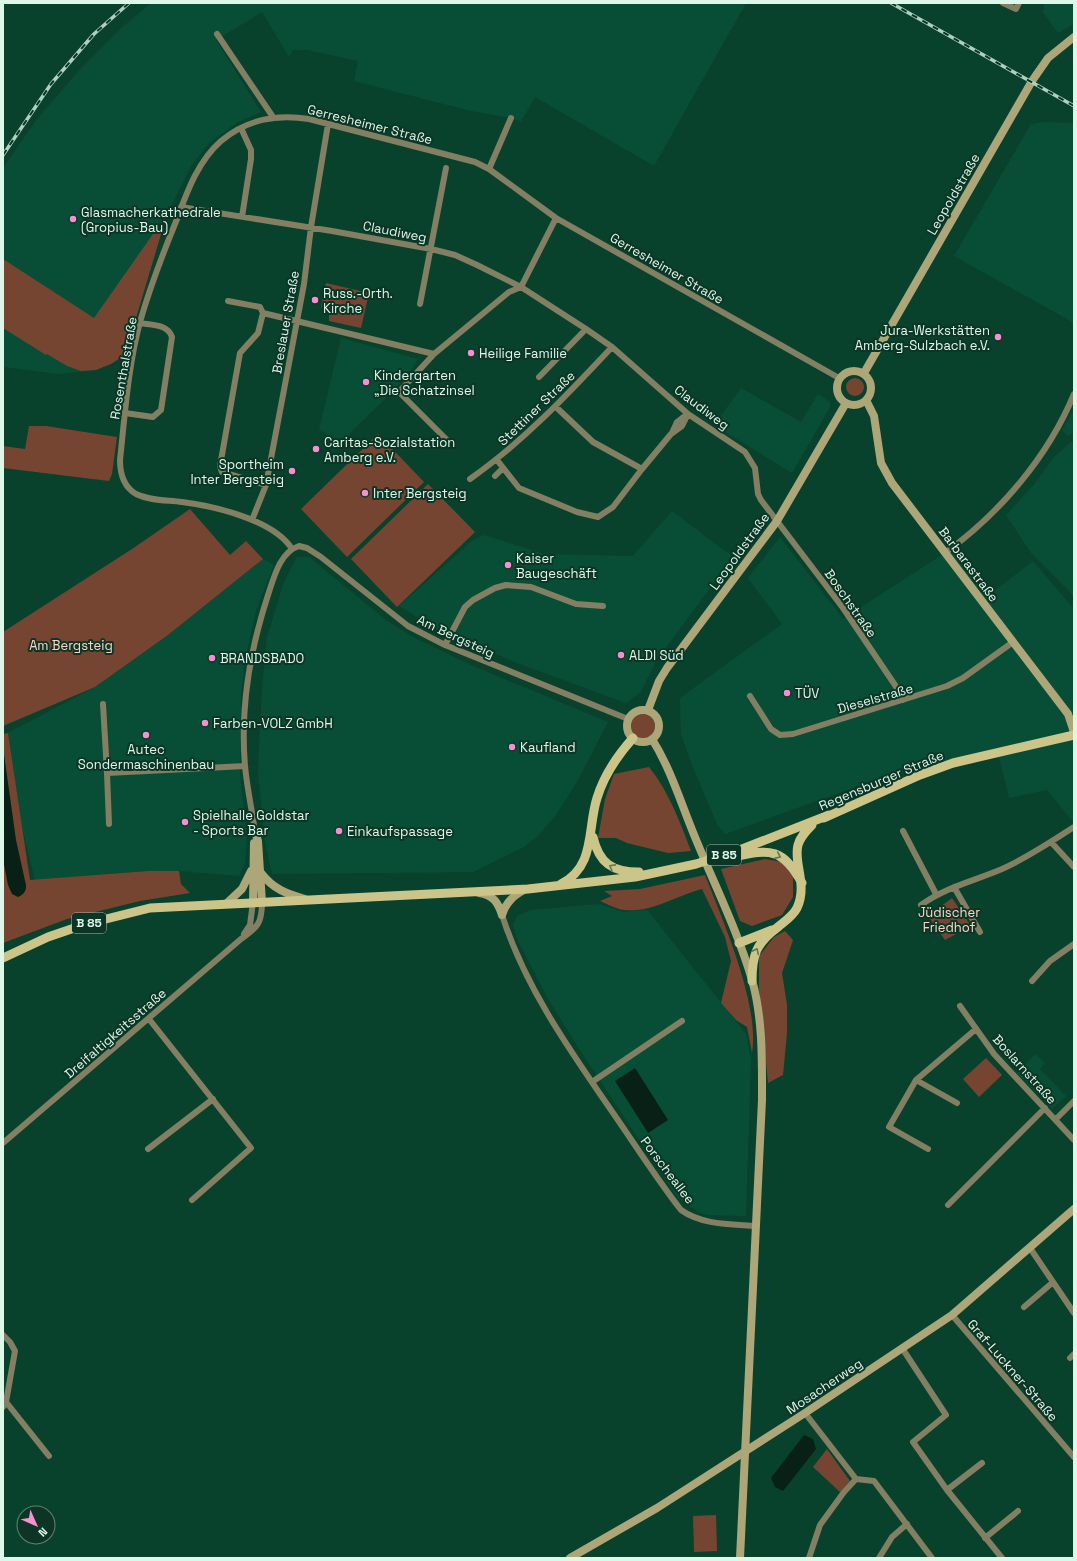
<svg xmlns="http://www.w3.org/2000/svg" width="1077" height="1561" viewBox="0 0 1077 1561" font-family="'Space Grotesk',sans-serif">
<rect width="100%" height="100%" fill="#09422c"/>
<path fill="#084e36" d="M151 3H746L654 166 535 97 521 122 511 118 471 111 354 81 358 61 307 50H293L289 57 262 12 216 40 261 112 238 122 209 143 191 166 167 214 125 355 111 364 96 370 58 374 4 367 3 374V168L37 119 83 66 120 29Z
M1044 3H1074V24L1058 33 1043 12Z
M1046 122 1074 123V323L954 256 1031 124Z
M341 338 418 359 412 369 390 394 338 445 326 433 319 430Z
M741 388 801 422 818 394 830 402V407L792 473 714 425Z
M1074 409V432L1068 436 1062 430Z
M1072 441 1074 443V596L1031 553 1006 515 1036 482 1053 458Z
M672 511 733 557 656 661 640 693 626 703 517 663 439 630 399 606 472 541 484 535 544 554 633 556Z
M780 537 843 619 951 549 993 592 1033 561 1074 609V823L1047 790 1009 798 997 748 869 782 725 834 717 824 692 765 681 734 680 698 782 624 748 578Z
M297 557H309L387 621 415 638 473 666 608 722 577 782 555 816 538 836 524 847 473 872 272 874 265 843 258 772 262 688 267 637 284 582Z
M263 559 274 565 256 610 245 660 241 694 240 776 247 839 245 862 239 876 179 871H145L35 880 21 823 8 733 95 687 168 635Z
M599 904 623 912 647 910 746 1034 751 1060 746 1216 707 1215 698 1212 677 1197 580 1050 547 997 517 939 513 925 517 916 531 910Z
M1035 1054 1045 1063 1040 1069 1066 1096 1052 1109 1017 1073Z"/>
<path fill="#754532" d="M167 214 125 355 111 364 96 370 81 371 67 366 47 354 46 355 3 328V259L94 318Z
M326 283 369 293 361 328 329 321V309L321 307Z
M846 387a9 9 0 1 1 18 0a9 9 0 1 1-18 0Z
M29 426H46L117 437 112 474 109 481 3 468V446L25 449Z
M378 434 424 482 347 557 301 509Z
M428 484 475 532 397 607 351 559Z
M190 509 230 555 246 541 263 559 168 635 95 687 3 726V632L132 549Z
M631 726a12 12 0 1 1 24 0a12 12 0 1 1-24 0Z
M8 733 30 880 148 871H179L181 884 190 893 140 901 67 919 3 943V734Z
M649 767C669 792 680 822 691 851L668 853 627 843 616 838H598L605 799 614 774Z
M765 859 782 862 793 877V897L782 915 752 926 740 921 721 869Z
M705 875C723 921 760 1005 752 1053L747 1027 736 1020 721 1003 731 961 725 937 702 889C676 896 651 913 624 910 616 909 607 904 600 901L612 896 604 891 640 889Z
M952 898 971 926 945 940 928 916Z
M785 931 793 940 782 973 787 1005V1033L783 1075 768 1083 759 990V956L774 937Z
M986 1058 1002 1075 979 1097 963 1079Z
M827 1449 850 1481 840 1492 813 1467Z
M716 1515 717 1551 694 1552 693 1516Z"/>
<path fill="#082015" d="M3 747 16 840 26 885C26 892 24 894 18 897L12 894 8 885 3 859Z
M635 1068 668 1120 648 1133 615 1081Z
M804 1435 813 1439 816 1449 783 1491 775 1487 771 1478Z"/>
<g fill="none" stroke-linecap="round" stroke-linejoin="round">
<path stroke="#827f62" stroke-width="6" d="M1003 3 1016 9 1019 3
M217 34 273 117
M241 128 251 150V159L242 217
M489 169 511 118
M181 207 332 231 431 249 455 255 477 265 521 287 586 329 612 347 688 414 745 452 755 468 758 494 761 500 843 608 899 691 903 700
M228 301 260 307 263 313 434 354
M420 304 446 168
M263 313 258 333 240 353 220 466 222 472 266 485
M539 377 586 329
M556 407 593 442 642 469 671 434 682 426 688 414
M125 413 153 417 161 410 172 337C168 324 152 325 140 323
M672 433 677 422 686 415
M447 440 399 392 434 354 509 292 521 287 556 218
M497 460 519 488 577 512 598 517 613 507 642 469
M495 476 503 468
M470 479C524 441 567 395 612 347
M252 520 266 485 304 284 311 227 328 124
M292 549C274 520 214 506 182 502 167 500 150 501 136 494 124 487 120 473 120 460 125 414 128 367 140 322 150 287 163 253 177 219 187 192 198 161 221 141 247 119 276 114 309 119L475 162 489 169 556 218 839 378
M945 553C1000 513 1048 457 1074 394
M445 645 465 607 473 600 495 588 506 585 531 587 576 604 603 606
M750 696 771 729 780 735 793 734 947 686 963 678 1013 642
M103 704 107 773
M109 824 107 773 245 766
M903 831 936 894
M255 832C252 810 247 788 245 766 240 708 250 650 268 595 274 577 280 552 299 546L307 548 321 557 408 626 445 645 628 719
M1051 842 1074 867
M954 887 980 932
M921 905C946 887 974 881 1002 869 1027 858 1051 842 1074 827
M502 915C525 987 569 1049 611 1110 634 1143 656 1178 681 1210 702 1225 730 1224 756 1226
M244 934 250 925 253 902
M1032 981 1050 961 1074 944
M960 1006 994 1054 1074 1140
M149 1019 251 1148 192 1200
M916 1080 957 1103
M592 1082 682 1021
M1056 1119 1074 1101
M3 1143 241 939C258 927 262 923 262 902
M148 1149 213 1099
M928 1149 889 1127 916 1080 976 1029
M948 1205 1045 1108
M1030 1248 1074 1313
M1024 1307 1052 1283
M952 1315 1074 1457
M3 1335 10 1342 15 1351 6 1402 3 1407
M902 1348 946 1415 913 1442 947 1490 1002 1558
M1070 1358 1074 1354
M6 1402 49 1456
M805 1413 856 1479 874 1481 932 1558
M947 1490 982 1463
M985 1538 1018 1511
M809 1558 820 1525 844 1492 856 1479
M879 1558 892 1537 907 1524"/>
<path stroke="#aca679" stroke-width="8" d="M837 388a17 17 0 1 1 34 0a17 17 0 1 1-34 0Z
M864 373 1032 81 1048 58 1074 37
M866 400 874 416 881 463 892 483 1068 714 1074 732
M627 726a16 16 0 1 1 32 0a16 16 0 1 1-32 0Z
M648 710 659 681 667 668 777 521 846 403
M652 739C672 771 682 807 697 842 716 888 738 932 752 980 763 1019 762 1061 762 1100L740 1558
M255 832 258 841 262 902
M261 873C273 889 287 894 305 899
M479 893C493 895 498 902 502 915
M253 902 254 843
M227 903 242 889 251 871
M502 915C506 902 514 895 526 889
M570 1558 657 1508 805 1413 952 1315 1074 1209"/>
<path stroke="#ccc58a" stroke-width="9" d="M824 818 920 775 953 763 1074 735
M593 837C599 863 612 872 639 872
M734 857C771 848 783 849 802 883
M561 884C596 866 587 829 597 798 604 775 617 756 633 738
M739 943 772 930
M3 958 48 937 86 924 150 908 528 889 635 877 696 864 737 851 829 815
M752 981C752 955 756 943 778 927 785 921 793 916 797 908 808 884 793 863 798 845 800 837 806 831 812 825"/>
<g stroke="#aed0bf" stroke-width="3.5">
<path id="rail" d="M891 3 1074 106
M3 155 51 84 94 34 129 3"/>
</g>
<use href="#rail" stroke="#0d3525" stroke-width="2" stroke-dasharray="6" stroke-linecap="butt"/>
</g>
<defs><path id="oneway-chevron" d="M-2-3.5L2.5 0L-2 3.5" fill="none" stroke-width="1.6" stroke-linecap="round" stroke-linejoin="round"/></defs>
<g stroke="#637652">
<use href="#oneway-chevron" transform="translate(778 856) rotate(24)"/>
<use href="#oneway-chevron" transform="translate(612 867) rotate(-151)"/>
<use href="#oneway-chevron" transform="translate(756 951) rotate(-64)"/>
</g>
<g fill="#f590d1" stroke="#0d3525" stroke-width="1.5">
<circle cx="73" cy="219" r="4"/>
<circle cx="315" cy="300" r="4"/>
<circle cx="998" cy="337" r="4"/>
<circle cx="471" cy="353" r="4"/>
<circle cx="366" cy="382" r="4"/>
<circle cx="316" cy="449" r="4"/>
<circle cx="292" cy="471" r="4"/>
<circle cx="365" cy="493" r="4"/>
<circle cx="508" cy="565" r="4"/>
<circle cx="621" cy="655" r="4"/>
<circle cx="212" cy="658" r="4"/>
<circle cx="787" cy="693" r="4"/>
<circle cx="205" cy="723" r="4"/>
<circle cx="146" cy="735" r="4"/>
<circle cx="512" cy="747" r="4"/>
<circle cx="185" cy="822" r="4"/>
<circle cx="339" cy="831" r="4"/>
</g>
<g text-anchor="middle" stroke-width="4" stroke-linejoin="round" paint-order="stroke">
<g fill="#0d3525" stroke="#9fbeae" stroke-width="1">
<rect x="707" y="845" width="34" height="20" rx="3"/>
<rect x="72" y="913" width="34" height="20" rx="3"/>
</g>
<g font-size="12" font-weight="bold" fill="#ddf8e9">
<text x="724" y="859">B 85</text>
<text x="89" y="927">B 85</text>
</g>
<g font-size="13" fill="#ddf8e9" stroke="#0d3525">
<text transform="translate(370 124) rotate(14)" y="5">Gerresheimer Straße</text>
<text transform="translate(953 194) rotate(-60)" y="5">Leopoldstraße</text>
<text transform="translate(395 231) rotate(11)" y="5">Claudiweg</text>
<text transform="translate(667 268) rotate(30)" y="5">Gerresheimer Straße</text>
<text transform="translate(285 322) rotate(-80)" y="5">Breslauer Straße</text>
<text transform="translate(123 368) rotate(-80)" y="5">Rosenthalstraße</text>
<text transform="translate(702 407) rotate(37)" y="5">Claudiweg</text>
<text transform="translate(536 408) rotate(-44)" y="5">Stettiner Straße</text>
<text transform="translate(739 551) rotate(-54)" y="5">Leopoldstraße</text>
<text transform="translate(969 564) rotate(53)" y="5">Barbarastraße</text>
<text transform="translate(851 603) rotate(55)" y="5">Boschstraße</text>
<text transform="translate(456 636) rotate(25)" y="5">Am Bergsteig</text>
<text transform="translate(875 698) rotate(-16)" y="5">Dieselstraße</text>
<text transform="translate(881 780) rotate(-23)" y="5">Regensburger Straße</text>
<text transform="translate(115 1033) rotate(-41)" y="5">Dreifaltigkeitsstraße</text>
<text transform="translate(1025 1069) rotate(48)" y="5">Boslarnstraße</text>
<text transform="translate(668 1170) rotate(53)" y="5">Porscheallee</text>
<text transform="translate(1013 1370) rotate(49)" y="5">Graf-Luckner-Straße</text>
<text transform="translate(824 1386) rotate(-34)" y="5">Mosacherweg</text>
</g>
<g font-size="13" fill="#ddf8e9" stroke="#0d3525" text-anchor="start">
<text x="81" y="217">Glasmacherkathedrale<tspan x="81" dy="15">(Gropius-Bau)</tspan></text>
<text x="323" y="298">Russ.-Orth.<tspan x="323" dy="15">Kirche</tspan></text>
<text x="990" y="335" text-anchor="end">Jura-Werkstätten<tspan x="990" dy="15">Amberg-Sulzbach e.V.</tspan></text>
<text x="479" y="358">Heilige Familie</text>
<text x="374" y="380">Kindergarten<tspan x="374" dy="15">„Die Schatzinsel</tspan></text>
<text x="324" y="447">Caritas-Sozialstation<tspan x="324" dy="15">Amberg e.V.</tspan></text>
<text x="284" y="469" text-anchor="end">Sportheim<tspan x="284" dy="15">Inter Bergsteig</tspan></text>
<text x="373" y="498">Inter Bergsteig</text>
<text x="516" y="563">Kaiser<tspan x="516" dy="15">Baugeschäft</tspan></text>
<text x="629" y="660">ALDI Süd</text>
<text x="220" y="663">BRANDSBADO</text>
<text x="795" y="698">TÜV</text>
<text x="213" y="728">Farben-VOLZ GmbH</text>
<text x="520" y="752">Kaufland</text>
<text x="146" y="754" text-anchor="middle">Autec<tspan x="146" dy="15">Sondermaschinenbau</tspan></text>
<text x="193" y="820">Spielhalle Goldstar<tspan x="193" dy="15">- Sports Bar</tspan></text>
<text x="347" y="836">Einkaufspassage</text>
</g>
<g font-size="13" fill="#fdd5c6" stroke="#0d3525">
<text x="71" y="650">Am Bergsteig</text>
<text x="949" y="917">Jüdischer<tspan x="949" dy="15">Friedhof</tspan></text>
</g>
</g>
<rect width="1077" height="1561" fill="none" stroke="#ddf8e9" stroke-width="8"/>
<g transform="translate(36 1525) rotate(135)"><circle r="19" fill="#0d3525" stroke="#608373"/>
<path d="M0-3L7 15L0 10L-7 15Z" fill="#f590d1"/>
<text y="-6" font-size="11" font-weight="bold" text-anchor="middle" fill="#ddf8e9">N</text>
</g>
</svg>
